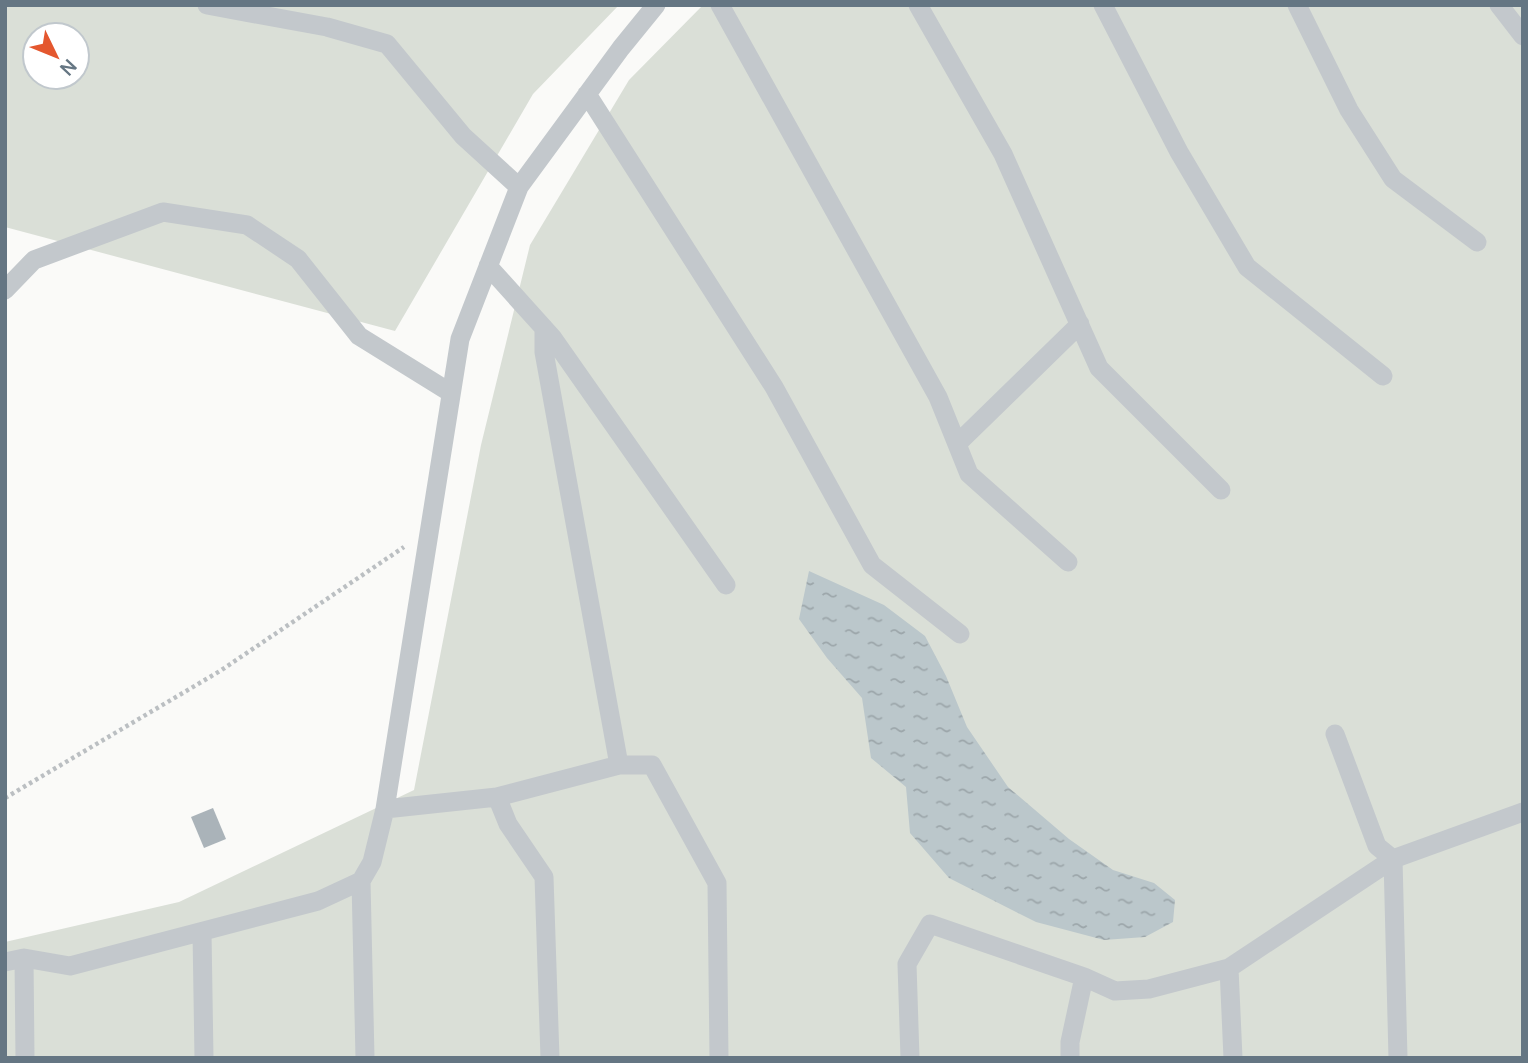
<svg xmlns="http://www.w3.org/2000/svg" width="1528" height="1063" viewBox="0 0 1528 1063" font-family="Manrope,sans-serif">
<defs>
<pattern id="water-ripples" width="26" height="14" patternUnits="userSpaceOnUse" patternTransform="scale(1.75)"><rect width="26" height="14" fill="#bbc7cb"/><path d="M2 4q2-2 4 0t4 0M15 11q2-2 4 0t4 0" fill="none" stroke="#9ca6aa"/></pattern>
</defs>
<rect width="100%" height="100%" fill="#fafaf8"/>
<path fill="#dadfd7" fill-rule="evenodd" d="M5 5H619L533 94 395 331 5 227ZM35 35H77V77H35Z
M703 5H1523V1058H5V942L179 902 414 790 481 445 530 245 629 80Z"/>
<path fill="url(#water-ripples)" d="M809 571 884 605 925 636 946 676 967 727 1008 787 1069 839 1113 870 1154 883 1175 900 1173 922 1145 937 1104 940 1036 922 949 878 910 833 906 787 871 758 862 698 827 658 799 619Z"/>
<path fill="#aab3b9" d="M213 808 226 839 204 848 191 817Z"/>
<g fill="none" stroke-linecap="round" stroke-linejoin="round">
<path stroke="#bbbfc2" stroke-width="4.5" stroke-dasharray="3.5 3.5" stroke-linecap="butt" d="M5 798 220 671 404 547"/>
<path stroke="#c3c8cc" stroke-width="19" d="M207 5 327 27 387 44 463 136 519 187
M720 5 938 397 969 474 1068 562
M918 5 1003 154 1099 368 1221 490
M1103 5 1179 152 1247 267 1383 376
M1297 5 1349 110 1393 179 1477 242
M1499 5 1523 36
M587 94 774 387 872 565 960 634
M488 266 552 337 726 585
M5 290 34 260 163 212 247 225 298 259 359 336 451 393
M544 328V352L619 765
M957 444 1080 324
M1335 734 1377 846 1393 859 1398 1058
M497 797 619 765H652L717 883 719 1058
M385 809 497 797 508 824 544 877 550 1058
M361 881 365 1058
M202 932 204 1058
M24 958 25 1058
M5 962 24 958 70 966 318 901 361 881 372 862 385 809 460 339 519 187 621 48 656 5
M1229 968 1233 1058
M910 1058 907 964 930 924 1084 977 1115 991 1149 989 1229 968 1393 859 1523 812
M1070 1058V1042L1084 977"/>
</g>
<rect width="1528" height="1063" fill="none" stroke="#657683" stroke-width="14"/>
<g transform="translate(56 56) rotate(133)"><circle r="33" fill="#ffffff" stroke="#c1c8cd" stroke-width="2"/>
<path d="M0-5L12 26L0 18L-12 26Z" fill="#e4572e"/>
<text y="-10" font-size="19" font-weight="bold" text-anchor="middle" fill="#657683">N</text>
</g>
</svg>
